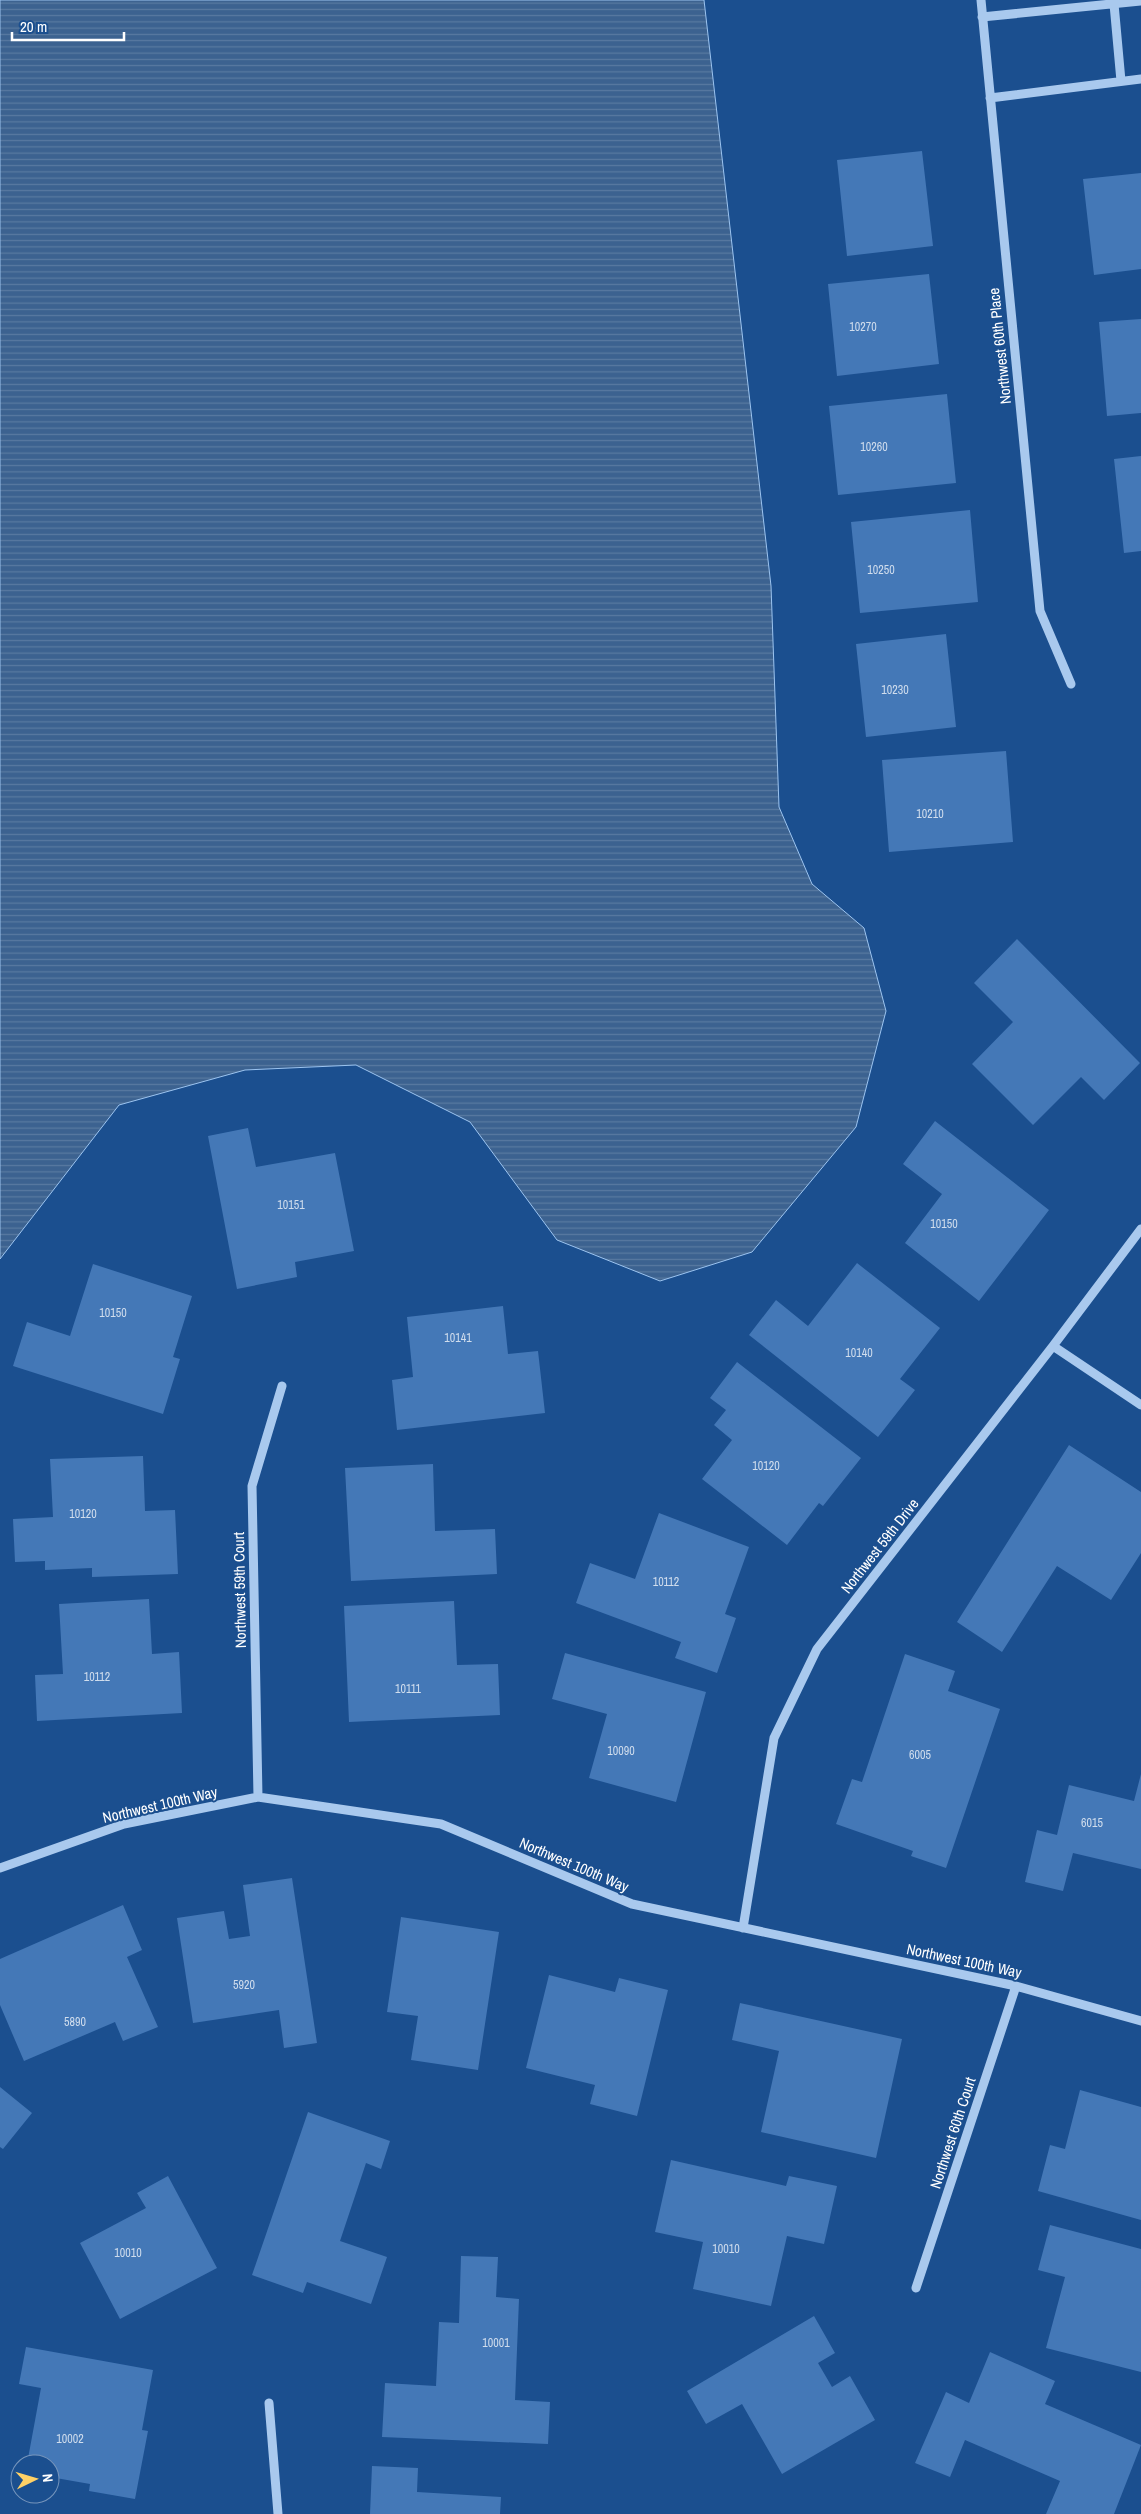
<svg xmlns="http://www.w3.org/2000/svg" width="1141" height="2514" viewBox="0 0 1141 2514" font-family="'Archivo Narrow',sans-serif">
<defs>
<pattern id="water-rules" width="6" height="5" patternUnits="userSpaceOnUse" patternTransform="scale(1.25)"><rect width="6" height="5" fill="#3c6290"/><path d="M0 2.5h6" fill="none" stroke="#597aa1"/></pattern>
</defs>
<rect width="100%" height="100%" fill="#1b4f8f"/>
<path fill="url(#water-rules)" stroke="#9cc4f0" d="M0 0H704L771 586 779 807 812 884 864 928 886 1011 856 1127 752 1252 660 1281 557 1240 470 1122 356 1065 245 1070 119 1105 0 1259Z"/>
<path fill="#4478b7" d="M922 151 933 246 847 256 837 160Z
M1141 173V269L1094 275 1083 179Z
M929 274 939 364 837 376 828 284Z
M1141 319V413L1107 416 1099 322Z
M947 394 956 483 838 495 829 406Z
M1141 456V551L1124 553 1114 459Z
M970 510 978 602 860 613 851 522Z
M946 634 956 727 866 737 856 644Z
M1006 751 1013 842 889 852 882 760Z
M1017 939 1140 1063 1104 1100 1081 1077 1033 1125 972 1064 1013 1022 974 983Z
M935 1121 1049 1210 979 1301 905 1243 942 1194 903 1164Z
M248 1128 256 1167 335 1153 354 1251 295 1262 297 1277 237 1289 208 1136Z
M857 1263 940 1328 900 1379 915 1390 878 1437 749 1335 776 1300 808 1326Z
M93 1264 192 1296 173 1357 180 1359 163 1414 13 1366 27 1322 70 1336Z
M503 1306 508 1354 538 1351 545 1413 397 1430 392 1380 413 1377 407 1317Z
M737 1362 861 1458 823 1506 819 1503 787 1545 702 1479 732 1440 714 1425 726 1410 710 1398Z
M1069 1445 1141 1492V1553L1111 1600 1057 1566 1002 1652 957 1622Z
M143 1456 145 1511 175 1510 178 1574 92 1577V1568L45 1570V1561L15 1562 13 1519 53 1517 50 1459Z
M433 1464 435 1531 495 1529 497 1574 351 1581 345 1468Z
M659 1513 749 1547 725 1614 736 1618 717 1673 675 1658 681 1642 576 1603 590 1563 635 1579Z
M149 1599 152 1654 179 1652 182 1713 37 1721 35 1675 63 1674 59 1604Z
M454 1601 457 1665 498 1664 500 1715 349 1722 344 1606Z
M565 1653 706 1692 676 1802 589 1778 607 1714 552 1699Z
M905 1654 955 1671 948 1691 1000 1709 946 1868 911 1856 913 1851 836 1824 852 1779 862 1782Z
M1141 1774V1869L1073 1853 1063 1891 1025 1882 1037 1830 1057 1835 1069 1785 1134 1801Z
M292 1878 317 2043 284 2048 279 2010 193 2023 177 1918 224 1911 229 1939 250 1936 243 1885Z
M123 1905 142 1950 127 1957 158 2027 123 2041 115 2022 24 2061 0 2005V1959Z
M401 1917 499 1932 478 2070 411 2060 418 2016 387 2012Z
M549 1975 615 1992 619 1978 668 1990 637 2116 590 2104 595 2085 526 2068Z
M740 2003 902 2039 876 2158 761 2132 779 2051 732 2040Z
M0 2087 32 2113 3 2149 0 2147Z
M1080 2090 1141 2107V2220L1038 2191 1050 2145 1065 2149Z
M308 2112 390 2141 381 2169 366 2163 340 2241 387 2257 371 2304 307 2282 303 2293 252 2275Z
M671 2160 786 2186 789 2176 837 2186 824 2244 787 2236 771 2306 693 2289 703 2242 655 2232Z
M168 2176 217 2268 120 2319 80 2243 146 2208 137 2193Z
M1050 2225 1141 2249V2372L1046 2348 1065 2277 1038 2270Z
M461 2256 498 2257 496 2297 519 2299 515 2400 550 2402 548 2444 382 2437 385 2383 436 2386 439 2322 459 2323Z
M814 2316 835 2353 818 2363 832 2387 850 2376 875 2420 782 2474 742 2404 706 2424 687 2391Z
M26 2347 153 2370 142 2430 148 2431 135 2499 89 2491 90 2484 50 2477V2464H27L41 2388 19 2384Z
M990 2352 1055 2381 1045 2404 1141 2445 1114 2514H1046L1060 2481 965 2440 950 2477 915 2463 946 2392 969 2403Z
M372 2466 418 2468 417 2492 501 2497 500 2514H370Z"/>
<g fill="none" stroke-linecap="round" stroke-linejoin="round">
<path stroke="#a9c9ee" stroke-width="9" d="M981 0 1040 611 1071 684
M1114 4 1121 81
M982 17 1141 1
M990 98 1141 79
M1053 1346 1141 1405
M258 1797 252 1486 282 1386
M0 1868 124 1824 258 1797 441 1824 632 1904 1016 1986 1141 2021
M743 1928 774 1738 817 1649 1053 1346 1141 1229
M916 2288 1016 1986
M269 2403 278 2514"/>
</g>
<g text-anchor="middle" stroke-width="4" stroke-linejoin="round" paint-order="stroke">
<g font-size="12" fill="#d0dded">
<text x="863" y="331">10270</text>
<text x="874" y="451">10260</text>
<text x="881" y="574">10250</text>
<text x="895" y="694">10230</text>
<text x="930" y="818">10210</text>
<text x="291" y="1209">10151</text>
<text x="944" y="1228">10150</text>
<text x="113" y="1317">10150</text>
<text x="458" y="1342">10141</text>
<text x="859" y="1357">10140</text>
<text x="766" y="1470">10120</text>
<text x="83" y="1518">10120</text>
<text x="666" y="1586">10112</text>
<text x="97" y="1681">10112</text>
<text x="408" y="1693">10111</text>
<text x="621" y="1755">10090</text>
<text x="920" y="1759">6005</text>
<text x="1092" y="1827">6015</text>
<text x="244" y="1989">5920</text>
<text x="75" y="2026">5890</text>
<text x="726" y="2253">10010</text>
<text x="128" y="2257">10010</text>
<text x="496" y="2347">10001</text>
<text x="70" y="2443">10002</text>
</g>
<g font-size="15" fill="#fff" stroke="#1b4f8f">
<text transform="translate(1000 346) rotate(-96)" y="5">Northwest 60th Place</text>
<text transform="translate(880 1546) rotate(-52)" y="5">Northwest 59th Drive</text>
<text transform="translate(240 1590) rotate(-91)" y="5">Northwest 59th Court</text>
<text transform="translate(160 1805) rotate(-13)" y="5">Northwest 100th Way</text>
<text transform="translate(574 1865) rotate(23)" y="5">Northwest 100th Way</text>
<text transform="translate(964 1961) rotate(12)" y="5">Northwest 100th Way</text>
<text transform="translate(953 2133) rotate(-72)" y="5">Northwest 60th Court</text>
</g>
</g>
<g transform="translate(35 2479) rotate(85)"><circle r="24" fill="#1b4f8f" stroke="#7695bc"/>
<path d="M0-4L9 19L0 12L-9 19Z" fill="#ffd166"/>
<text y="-8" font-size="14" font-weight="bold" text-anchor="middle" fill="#ffffff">N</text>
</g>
<path d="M12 32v8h112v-8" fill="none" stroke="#ffffff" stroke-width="2.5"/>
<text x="20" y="32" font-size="15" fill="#ffffff" stroke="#1b4f8f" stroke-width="4" paint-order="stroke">20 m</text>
</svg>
